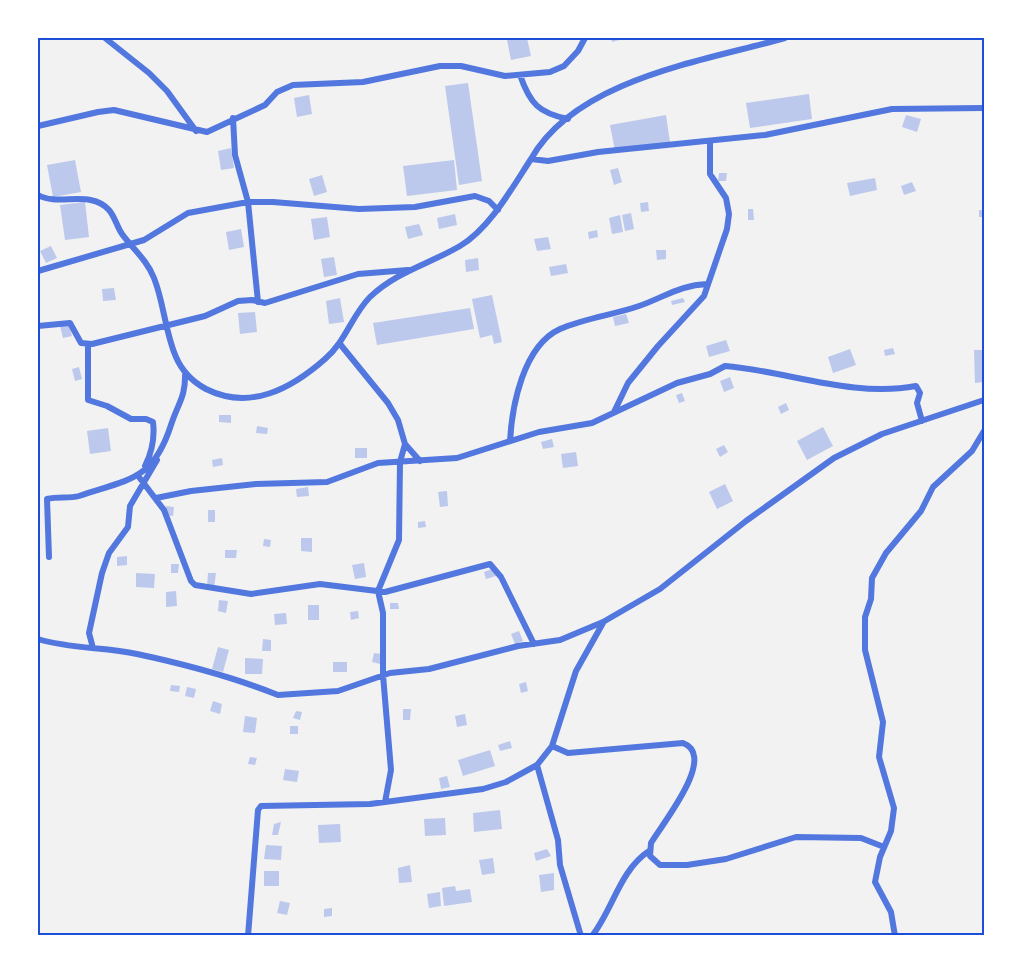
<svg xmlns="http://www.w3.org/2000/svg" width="1022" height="973" viewBox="0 0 1022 973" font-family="'Space Grotesk',sans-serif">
<rect width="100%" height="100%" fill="#f2f2f2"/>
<path fill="#bdc9ec" d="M523 38H527L531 56 511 60 507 40Z
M611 38H623V39L612 42Z
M468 83 482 181 459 185 445 86Z
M809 94 812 119 750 128 746 103Z
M309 95 312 114 297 117 294 98Z
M666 115 670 142 615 151 610 125Z
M906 115 921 119 917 132 902 127Z
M231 148 234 168 221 170 218 151Z
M75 160 81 192 53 197 47 165Z
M454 160 457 190 407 196 403 166Z
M618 168 622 182 614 185 610 170Z
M719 173H727L726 181H718Z
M322 175 327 192 314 196 309 179Z
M875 178 877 190 850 196 847 183Z
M912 182 916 191 904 195 901 186Z
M85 202 89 237 65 240 60 205Z
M648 202 649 211 641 212 640 203Z
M748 209H753L754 220H748Z
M979 210H984V217H979Z
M631 213 634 229 625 231 622 215Z
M455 214 457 225 439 229 437 218Z
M620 215 623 232 612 234 609 218Z
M327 217 330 237 314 240 311 219Z
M419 224 423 235 408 239 405 227Z
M241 229 244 247 229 250 226 232Z
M597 230 598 237 589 239 588 232Z
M548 237 551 249 537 251 534 239Z
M51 246 57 258 46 263 40 251Z
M656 250H666V259L657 260Z
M334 257 337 275 324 277 321 259Z
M478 258 479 270 466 272 465 260Z
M566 264 568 273 551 276 549 267Z
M114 288 116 300 103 301 102 289Z
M492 295 502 342 494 344 492 335 480 338 472 299Z
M340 298 344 322 329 324 326 301Z
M683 298 685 302 672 305 671 301Z
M470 308 474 329 377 345 373 323Z
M255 312 257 332 240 334 238 313Z
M626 314 629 323 615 326 613 317Z
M69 324 72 336 63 338 60 326Z
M726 340 730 351 709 357 706 346Z
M893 348 895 354 885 356 884 350Z
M850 349 856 365 833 373 828 357Z
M974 350H984V382L975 383Z
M79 367 82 379 75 381 72 369Z
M730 377 734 388 724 392 720 381Z
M682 393 685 401 679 403 676 395Z
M786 403 789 410 781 414 778 407Z
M219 415H231V423L219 422Z
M257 426 268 428 267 434 256 433Z
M823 427 833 446 807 460 797 441Z
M108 428 111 451 90 454 87 431Z
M552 439 554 447 543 449 541 442Z
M724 445 728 452 720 457 716 449Z
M355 448H367V458H355Z
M576 452 578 466 563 468 561 454Z
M222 458 223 465 213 467 212 460Z
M725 484 733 501 717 509 709 492Z
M308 487 309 496 297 497 296 489Z
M447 491 448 506 440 507 438 492Z
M166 506 174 507 173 516 165 515Z
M208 510H215V522H208Z
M425 521 426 527 418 528V522Z
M301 538H312V552L301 551Z
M264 539 271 540 270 547 263 546Z
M225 550H237L236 558H225Z
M127 556V565L117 566V557Z
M364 563 366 577 355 579 352 565Z
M171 564H179L178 573H171Z
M494 568 496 576 486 579 484 572Z
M136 573 155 574 154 588 136 587Z
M208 573H216L214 588 207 587Z
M176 591 177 606 166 607V592Z
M219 600 228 601 226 613 218 611Z
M390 603H398L399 609H390Z
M308 605H319V620H308Z
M358 611 359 618 351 620 350 612Z
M286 613 287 624 275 625 274 614Z
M519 631 523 641 515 644 511 634Z
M263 639 271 640V651H262Z
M218 647 229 650 223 672 212 669Z
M374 653 382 654 380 664 372 662Z
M245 658 263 659 262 674H245Z
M333 662H347V672H333Z
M526 682 528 691 521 693 519 684Z
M171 685 180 686 179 692 170 691Z
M187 687 196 689 194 698 185 696Z
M213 701 222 704 220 714 210 711Z
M403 709H411L410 720H403Z
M296 711 302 712 300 720 293 718Z
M465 714 467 725 457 727 455 716Z
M245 716 257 718 255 733 243 732Z
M290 726H298V734H290Z
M510 741 512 748 500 751 498 745Z
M490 750 495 766 463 776 458 760Z
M250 757 257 758 255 765 248 764Z
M285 769 299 771 297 782 283 780Z
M447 776 450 787 441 789 439 778Z
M500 810 502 829 474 832 473 813Z
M445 818 446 835 425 836 424 819Z
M281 822 278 835H272L274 824Z
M340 824 341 842 319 843 318 825Z
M266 845 282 846 281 860 264 859Z
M547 849 551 856 536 861 534 853Z
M493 858 495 873 482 875 479 860Z
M410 865 412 882 399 883 398 868Z
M264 871H279V886H264Z
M554 873V890L541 892 539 875Z
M455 886 456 891 470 889 472 902 444 906 442 888Z
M440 892 441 906 429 908 427 894Z
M280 901 290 903 287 915 277 913Z
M332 908V916L324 917V909Z"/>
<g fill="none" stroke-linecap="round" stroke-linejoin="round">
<path stroke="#5277de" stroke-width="6" d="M105 38 149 73 167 91 196 131
M520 75C530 104 539 113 568 119
M233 118 235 155 248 202 258 302
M38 126 98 112 114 110 207 132 265 105 277 92 293 85 363 82 440 66H461L505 76 550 72 564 66 578 51 585 38
M531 159C576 79 704 61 785 38
M38 195C59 207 90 189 109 210 115 217 117 227 122 234 133 249 147 260 154 278 164 303 165 332 176 357 182 371 193 382 206 389 250 411 291 389 325 359 346 341 352 315 370 297 396 272 429 264 460 246 490 228 512 188 531 159L548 161 598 152 765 135 892 109 984 108
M38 271 144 240 188 213 248 202H273L359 209 415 207 475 196 489 201 498 210
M38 326 70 323 81 343 92 344 205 316 238 301 252 300 265 303 358 274 408 270
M88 344V400L107 406 131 419H146L153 422C155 438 152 452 145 466
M340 344 388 403 398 420 405 444 420 461
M614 412 628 383 658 346 704 296 727 229 729 214 726 198 710 174V143
M510 441C512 406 523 346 560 329 585 318 613 315 639 306 665 297 679 285 708 284
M139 477 164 510 191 581 195 585 251 594 320 584 385 592 490 564 501 577 534 644
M156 498 191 491 256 484 327 482 378 463 457 458 539 432 592 423 677 383 710 374 725 366C787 371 853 398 916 386L920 393 917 403 922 421
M49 557 47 499C58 496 69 499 79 496 129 479 153 481 171 425 178 403 186 397 185 372
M38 639C70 649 104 647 137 654 184 664 233 677 278 695L338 691 390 673 429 669 518 646 560 640 603 622 660 589 746 521 834 458 882 434 984 400
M93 648 89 633 102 573 109 553 128 527 130 506 157 460
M552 746 568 753 683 743C718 756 662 824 651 843L650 856 660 865H687L726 859 796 837 861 838 884 847
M537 765 558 840 560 865 581 936
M385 802 391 770 383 675V613L378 591 399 540 400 462 405 444
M248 936 258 810 261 806 370 804 483 789 506 782 537 765 552 746 576 671 603 623
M592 936C613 909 620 870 649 851
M895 936 891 912 875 882 880 857 891 831 894 808 879 757 883 722 865 650V617L871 599 872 578 886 553 921 511 933 487 972 451 984 431"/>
</g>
<rect width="1022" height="973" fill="none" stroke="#ffffff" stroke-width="78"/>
<rect x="39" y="39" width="944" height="895" fill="none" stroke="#1d4ed8" stroke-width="2"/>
</svg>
